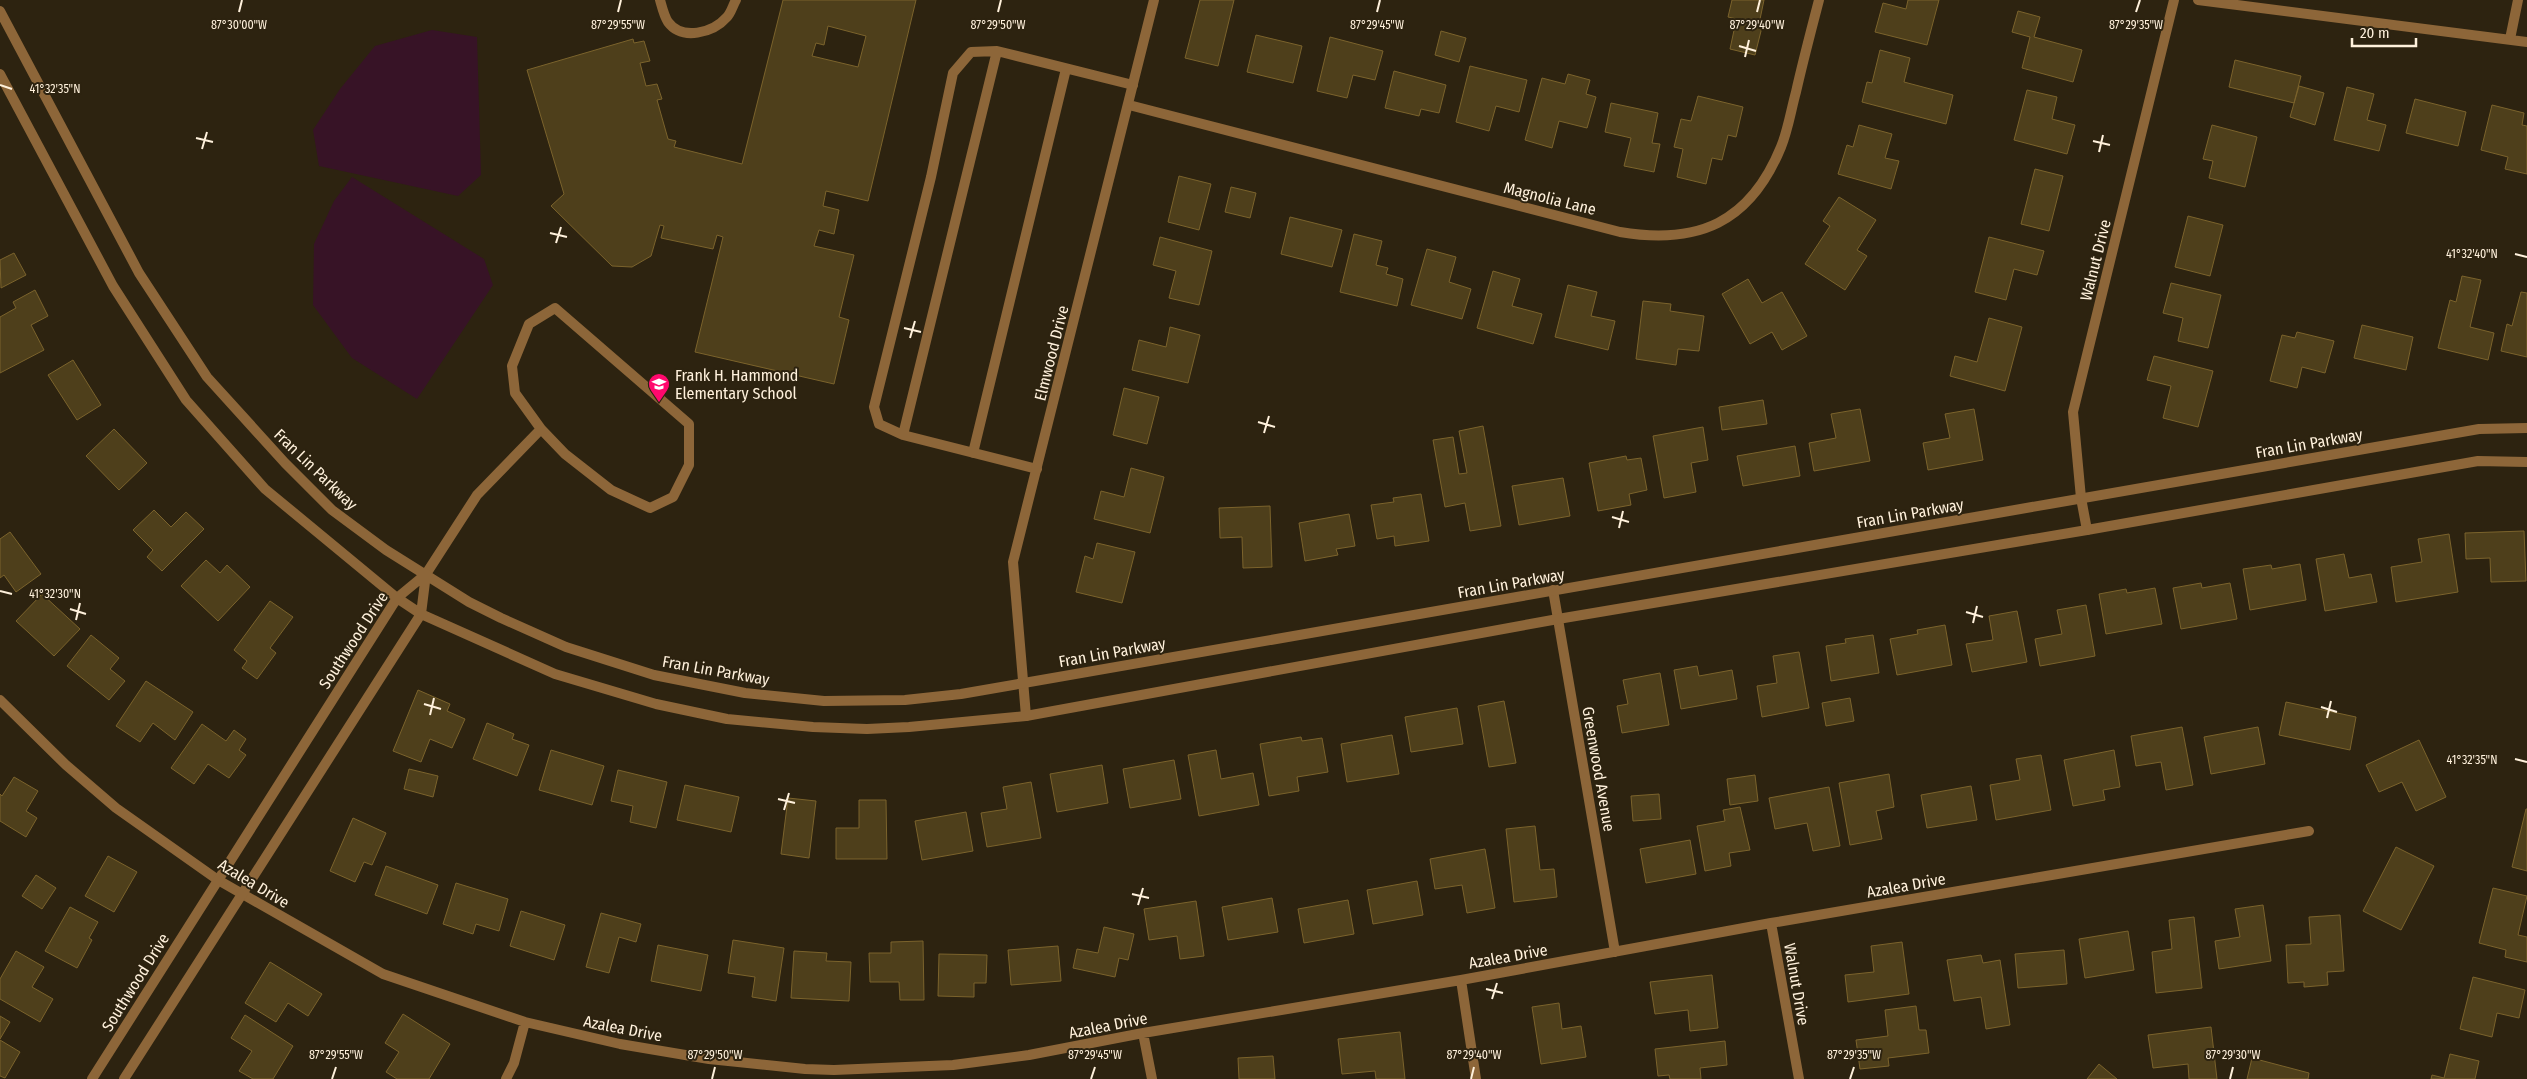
<svg xmlns="http://www.w3.org/2000/svg" width="2527" height="1079" viewBox="0 0 2527 1079" font-family="'Fira Sans Condensed',sans-serif">
<rect width="100%" height="100%" fill="#2d2310"/>
<path fill="#371326" d="M432 30 477 37 481 175 458 196 319 166 313 130 340 89 375 46Z
M352 177 484 259 493 285 417 399 352 358 313 305 314 244 334 201Z"/>
<path fill="#4e3f1b" stroke="#7b632c" fill-rule="evenodd" d="M783 0H916L868 201 826 191 823 206 839 210 834 234 819 230 814 246 854 255 839 317 849 320 834 384 695 352 723 237 717 235 713 249 661 238 664 226 660 225 651 256 632 267 612 266 551 206 564 194 527 70 633 39 634 43 644 41 650 61 640 63 646 86 657 84 662 99 657 100 668 139 676 141 674 147 742 164ZM828 26 866 36 858 67 812 56 816 43 824 45Z
M1200 0H1234L1218 66 1185 58Z
M1732 0H1764L1759 24 1728 17Z
M1908 0H1939L1927 45 1875 32 1883 3 1906 9Z
M2018 11 2040 17 2034 37 2082 50 2073 82 2022 68 2030 37 2012 32Z
M1736 21 1762 27 1755 55 1730 49Z
M1441 31 1466 38 1459 62 1435 55Z
M1256 35 1302 46 1293 83 1247 72Z
M1330 37 1383 51 1375 80 1353 75 1347 98 1317 91Z
M1880 50 1910 58 1904 82 1953 95 1946 124 1862 102 1867 82 1872 83Z
M2235 60 2301 76 2294 103 2229 87Z
M1470 66 1527 80 1519 112 1496 106 1489 131 1456 122Z
M1394 71 1446 85 1439 113 1421 109 1419 116 1385 108Z
M1568 74 1590 80 1586 94 1596 97 1587 128 1559 121 1552 148 1525 140 1542 78 1565 84Z
M2299 86 2324 93 2315 125 2290 117Z
M2347 87 2374 94 2367 120 2386 125 2379 151 2334 140Z
M2027 90 2057 97 2052 119 2075 125 2067 154 2014 140Z
M1698 96 1743 107 1736 137 1728 135 1722 160 1712 158 1706 184 1677 177 1683 149 1674 147 1681 119 1691 121Z
M2415 99 2466 112 2458 146 2406 133Z
M1611 103 1658 113 1652 143 1660 144 1654 172 1624 166 1631 138 1605 132Z
M2492 105 2524 113 2522 125 2527 126V174L2505 169 2508 157 2481 150Z
M1859 125 1892 134 1885 158 1899 161 1891 189 1838 174 1847 145 1853 147Z
M2212 125 2257 137 2245 187 2209 178 2213 161 2203 159Z
M2035 169 2063 176 2049 231 2021 224Z
M1179 176 1211 184 1199 230 1168 222Z
M1231 187 1256 193 1250 218 1225 212Z
M1839 197 1876 220 1857 250 1867 256 1845 290 1805 264 1830 226 1823 221Z
M2188 216 2223 225 2210 276 2175 267Z
M1290 217 1342 230 1332 267 1281 254Z
M1354 234 1382 241 1376 265 1388 268 1386 274 1403 279 1397 306 1340 292Z
M1160 237 1212 251 1199 305 1169 298 1176 271 1153 265Z
M1989 237 2044 251 2037 275 2014 269 2006 300 1975 292Z
M1427 249 1456 257 1449 282 1471 289 1462 319 1411 305Z
M14 253 26 275 1 288 0 260Z
M1493 271 1520 279 1512 306 1542 314 1533 344 1477 328Z
M2462 276 2481 280 2470 327 2494 333 2488 360 2438 348 2450 300 2456 302Z
M1748 279 1762 303 1782 292 1807 336 1782 350 1772 332 1750 344 1722 294Z
M2171 283 2221 295 2208 348 2178 341 2183 318 2163 313Z
M1568 285 1597 292 1591 316 1615 321 1608 350 1555 337Z
M35 290 48 316 31 325 44 350 0 373V317L16 308 13 302Z
M2521 292 2527 293V357L2501 351 2507 324 2512 326Z
M1643 301 1671 304 1670 311 1704 316 1699 351 1678 349 1676 365 1636 359Z
M1989 318 2022 327 2005 391 1950 376 1955 356 1977 362Z
M2362 325 2413 337 2406 370 2354 358Z
M1170 327 1200 335 1188 383 1132 370 1139 340 1166 347Z
M2297 332 2334 341 2325 373 2302 367 2297 388 2270 381 2282 335 2295 338Z
M2154 356 2213 371 2198 427 2163 418 2171 386 2147 380Z
M73 360 101 405 77 420 48 375Z
M1124 388 1159 397 1147 444 1113 435Z
M1763 400 1767 424 1722 430 1719 407Z
M1860 409 1870 461 1814 471 1809 443 1836 438 1831 414Z
M1974 409 1983 460 1928 470 1923 443 1950 438 1945 414Z
M1483 426 1501 526 1470 531 1465 503 1445 507 1433 440 1453 437 1459 474 1467 473 1459 431Z
M1703 427 1708 460 1691 463 1696 492 1664 498 1653 436Z
M114 429 147 463 119 490 86 456Z
M1795 446 1800 476 1743 486 1737 456Z
M1626 456 1627 460 1641 458 1647 490 1629 494 1631 505 1598 511 1589 463Z
M1131 468 1164 477 1150 533 1094 519 1101 491 1124 497Z
M1563 478 1570 516 1519 525 1512 486Z
M1421 494 1429 541 1395 546 1394 536 1377 539 1371 505 1394 502 1393 498Z
M1270 506 1272 567 1243 568 1242 537 1220 538 1219 508Z
M154 510 171 527 186 512 204 529 162 571 147 557 153 550 133 530Z
M1349 514 1355 546 1336 549 1338 555 1305 561 1299 523Z
M2524 531 2526 581 2491 582 2490 558 2466 559 2465 533Z
M10 532 41 574 16 592 4 575 0 578V539Z
M2449 534 2458 592 2396 602 2391 567 2422 562 2418 539Z
M1097 543 1135 552 1122 603 1076 592 1085 556 1093 559Z
M2344 554 2349 578 2371 574 2377 602 2325 611 2316 559Z
M206 560 220 573 227 565 250 587 218 621 181 586Z
M2300 564 2306 600 2250 610 2243 569 2271 565 2272 569Z
M2201 583 2202 588 2230 583 2237 619 2181 629 2173 588Z
M2155 588 2162 624 2106 634 2099 594 2126 589 2127 593Z
M42 594 80 629 54 656 16 621Z
M270 601 293 617 270 648 276 653 257 679 242 668 247 661 234 650Z
M2086 605 2095 656 2040 666 2035 639 2062 634 2057 610Z
M2017 611 2027 662 1972 672 1966 644 1993 640 1989 616Z
M1945 625 1952 665 1897 675 1890 639 1918 634 1917 630Z
M91 635 119 658 110 669 125 681 109 700 67 666Z
M1873 635 1879 673 1831 681 1826 646 1846 643 1845 639Z
M1799 652 1809 708 1762 717 1757 686 1777 683 1773 656Z
M1697 666 1699 676 1732 670 1737 699 1681 709 1674 670Z
M1660 673 1669 725 1622 733 1617 706 1628 704 1623 680Z
M146 681 193 712 175 740 153 723 140 742 116 726Z
M418 690 450 704 447 711 465 719 452 748 430 739 421 762 393 751Z
M1850 698 1854 721 1826 726 1822 703Z
M1504 701 1516 763 1489 767 1478 706Z
M2286 702 2356 717 2350 750 2279 735Z
M1457 708 1463 744 1411 752 1405 717Z
M487 723 514 734 512 739 529 745 517 776 473 759Z
M202 724 226 741 234 730 246 739 239 750 246 755 229 778 208 764 194 784 171 768Z
M2182 727 2193 785 2166 790 2161 762 2136 766 2131 736Z
M2258 727 2265 764 2211 774 2204 737Z
M1392 735 1399 774 1347 782 1341 744Z
M1301 737 1302 741 1322 738 1328 772 1297 777 1299 791 1269 796 1260 744Z
M2419 740 2446 797 2416 811 2402 782 2379 792 2366 765Z
M551 750 604 766 592 805 539 790Z
M1216 750 1221 779 1253 773 1259 805 1199 816 1188 755Z
M2114 750 2120 787 2103 790 2105 800 2073 806 2064 760Z
M2041 755 2051 810 1996 820 1990 785 2020 780 2016 759Z
M1174 760 1181 799 1130 808 1123 769Z
M1102 765 1108 803 1057 812 1050 774Z
M409 769 438 776 433 797 404 789Z
M618 770 667 782 656 828 630 822 633 806 611 801Z
M1889 774 1894 807 1876 811 1882 839 1850 845 1839 783Z
M1755 775 1758 801 1730 805 1727 779Z
M14 777 38 791 26 811 37 818 26 837 0 821V794L2 796Z
M1031 782 1041 838 987 847 981 813 1007 809 1003 787Z
M685 785 739 797 731 832 677 820Z
M1971 786 1977 820 1927 828 1921 795Z
M1829 787 1840 846 1813 851 1807 823 1775 829 1769 798Z
M1659 794 1661 819 1633 821 1631 796Z
M788 798 816 801 809 858 781 854Z
M859 800H886L887 859H836V828H859Z
M1740 807 1750 850 1729 853 1731 866 1705 871 1697 826 1725 821 1723 810Z
M2526 809H2527V871L2512 867Z
M966 812 973 851 922 860 915 821Z
M353 818 386 833 372 865 364 862 355 882 330 871Z
M1535 826 1540 870 1554 869 1557 897 1514 902 1506 829Z
M1690 840 1696 874 1646 883 1640 849Z
M2396 847 2434 866 2401 930 2363 911Z
M1485 849 1495 908 1467 913 1462 885 1435 889 1430 859Z
M108 856 137 872 114 912 85 896Z
M386 866 438 885 427 914 375 895Z
M36 875 56 888 42 909 22 896Z
M1417 881 1423 915 1373 924 1367 890Z
M456 883 508 899 499 931 476 924 473 934 443 924Z
M2493 888 2527 896 2518 935 2527 937V962L2505 957 2506 950 2479 943Z
M1272 898 1278 932 1228 940 1222 907Z
M1348 900 1354 934 1304 943 1298 909Z
M1196 901 1204 956 1180 959 1177 936 1149 940 1144 909Z
M2263 905 2271 961 2219 969 2215 941 2240 937 2235 909Z
M70 907 98 922 89 938 92 940 77 968 45 951Z
M521 911 565 925 554 960 510 946Z
M601 913 641 924 636 942 619 937 609 973 586 967Z
M2340 915 2344 971 2327 972 2328 985 2304 987V982L2288 983 2286 945 2311 944 2309 917Z
M2194 917 2202 988 2156 993 2152 952 2172 949 2169 920Z
M1104 927 1134 934 1128 960 1119 958 1115 977 1073 968 1077 949 1098 953Z
M2128 931 2134 970 2085 978 2079 939Z
M733 940 784 948 776 1001 752 997 755 977 728 973Z
M923 941 924 1000H900L899 982H870L869 953H891V942Z
M1902 942 1909 994 1848 1002 1845 975 1874 972 1871 946Z
M658 945 708 955 701 991 651 981Z
M1058 946 1061 981 1011 985 1008 950Z
M2064 950 2067 984 2018 988 2015 954Z
M16 951 44 967 32 987 53 999 40 1022 0 999V979Z
M794 951 827 953 826 961 851 962 849 1001 791 998Z
M939 954 987 955 986 983H974V997L938 996Z
M1981 955 1983 963 2000 960 2010 1025 1986 1029 1981 997 1954 1001 1947 960Z
M270 962 322 994 308 1016 288 1003 276 1022 245 1003Z
M1712 975 1718 1028 1690 1031 1688 1010 1655 1014 1650 982Z
M2473 977 2525 990 2519 1018 2497 1013 2492 1037 2460 1029Z
M1559 1003 1562 1029 1581 1026 1586 1057 1541 1064 1532 1007Z
M1916 1006 1919 1030H1926L1929 1053 1888 1058 1889 1066 1860 1069 1856 1040 1888 1036 1885 1010Z
M403 1014 450 1044 429 1079H397L386 1072 399 1052 385 1043Z
M245 1015 293 1046 273 1079H253L239 1071 252 1051 231 1038Z
M0 1016 10 1022 0 1039Z
M2211 1027 2217 1079H2189L2188 1064 2153 1068 2148 1035Z
M1400 1032 1405 1079H1376L1375 1071 1342 1074 1338 1039Z
M0 1040 20 1052 5 1078 0 1076Z
M1725 1041 1727 1065 1700 1068 1701 1079H1670L1669 1075 1658 1076 1655 1049Z
M2450 1054 2479 1061 2475 1079H2431L2432 1075 2444 1078Z
M1273 1056 1275 1079H1239L1238 1058Z
M2252 1058 2309 1073 2308 1079H2247Z
M2099 1064 2117 1079H2087Z"/>
<g fill="none" stroke-linecap="round" stroke-linejoin="round">
<path stroke="#8d6639" stroke-width="10" d="M660 0C662 7 664 16 668 22 682 41 713 33 727 17 731 13 733 5 736 0
M555 308 689 424V465L673 497 650 508 611 490 565 454 541 429 515 393 512 366 529 324Z
M903 435 997 51
M973 453 1066 69
M1037 469 903 435 879 424 874 407 931 177 953 73 971 52 997 51 1133 85
M426 574 477 495 541 429"/>
<path stroke="#8d6639" stroke-width="10" d="M2198 0 2527 42
M2510 39 2518 0
M1129 105 1620 232C1698 245 1750 223 1781 147 1788 130 1791 110 1796 92 1803 61 1811 31 1819 0
M2087 530 2081 498 2073 412 2174 0
M1553 590 1615 952
M0 700 66 765 116 808 218 880 383 974 525 1022 620 1044 709 1059 805 1069 834 1070 953 1065 1029 1055 1143 1033 1461 980 1771 923 2309 831
M1026 716 1013 562 1154 0
M1771 923 1799 1079
M1461 980 1476 1079
M1143 1033 1152 1079
M506 1079 514 1063 525 1022"/>
<path stroke="#8d6639" stroke-width="10" d="M0 11 139 273 207 377 285 463 332 510 386 550 469 602 501 618 566 647 654 675 745 693 824 701 905 700 961 694 2479 429 2527 428
M0 74 113 286 186 400 265 489 397 598 421 614 555 674 656 704 727 719 813 727 867 729 909 727 1026 716 1558 619 2087 530 2478 461 2527 462
M92 1079 397 598 426 574
M124 1079 421 614 426 574"/>
</g>
<path fill="none" stroke="#fff1dc" stroke-width="2" d="M239 12 242 0M618 12 621 0M998 12 1001 0M1377 12 1380 0M1757 12 1760 0M2136 12 2140 0M1739 46 1756 51M1745 57 1749 40M0 85 12 89M196 138 213 142M2093 141 2110 145M202 149 207 132M2099 152 2103 135M550 233 567 237M556 243 561 227M2515 254 2527 257M904 328 921 332M910 338 915 321M1258 422 1275 427M1264 433 1269 416M1612 517 1629 522M1619 528 1623 511M0 591 12 594M70 609 86 614M1966 612 1983 617M76 620 80 603M1973 623 1977 606M424 704 441 709M2321 707 2337 712M430 715 434 698M2327 718 2331 701M2515 759 2527 762M778 799 795 803M784 810 789 793M1132 894 1149 898M1138 905 1143 888M1486 989 1503 993M1492 999 1497 983M332 1079 336 1067M712 1079 715 1067M1091 1079 1095 1067M1471 1079 1474 1067M1850 1079 1854 1067M2230 1079 2233 1067"/>
<defs>
<g id="school-pin" transform="scale(1.125)"><path d="M0 17L-7.5 6A9.5 9.5 0 1 1 7.5 6Z" fill="#ff086d" stroke="#2d2310"/><path d="M0-5L7-2L0 1L-7-2ZM-4 1L0 2.5L4 1V4Q0 6-4 4Z" fill="#fff"/></g>
</defs>
<g fill-rule="evenodd">
<use href="#school-pin" x="659" y="384"/>
</g>
<g text-anchor="middle" stroke-width="4" stroke-linejoin="round" paint-order="stroke">
<g font-size="16" fill="#fff1dc" stroke="#2d2310">
<text transform="translate(1550 198) rotate(14)" y="6">Magnolia Lane</text>
<text transform="translate(2095 260) rotate(-76)" y="6">Walnut Drive</text>
<text transform="translate(1051 353) rotate(-76)" y="6">Elmwood Drive</text>
<text transform="translate(2309 443) rotate(-10)" y="6">Fran Lin Parkway</text>
<text transform="translate(316 469) rotate(44)" y="6">Fran Lin Parkway</text>
<text transform="translate(1910 513) rotate(-10)" y="6">Fran Lin Parkway</text>
<text transform="translate(1511 583) rotate(-10)" y="6">Fran Lin Parkway</text>
<text transform="translate(353 640) rotate(-57)" y="6">Southwood Drive</text>
<text transform="translate(1112 652) rotate(-10)" y="6">Fran Lin Parkway</text>
<text transform="translate(716 670) rotate(10)" y="6">Fran Lin Parkway</text>
<text transform="translate(1599 769) rotate(80)" y="6">Greenwood Avenue</text>
<text transform="translate(254 883) rotate(31)" y="6">Azalea Drive</text>
<text transform="translate(1906 885) rotate(-10)" y="6">Azalea Drive</text>
<text transform="translate(1508 956) rotate(-10)" y="6">Azalea Drive</text>
<text transform="translate(135 982) rotate(-58)" y="6">Southwood Drive</text>
<text transform="translate(1797 984) rotate(80)" y="6">Walnut Drive</text>
<text transform="translate(1108 1025) rotate(-11)" y="6">Azalea Drive</text>
<text transform="translate(623 1028) rotate(11)" y="6">Azalea Drive</text>
</g>
<g font-size="16" fill="#fff1dc" stroke="#2d2310" text-anchor="start">
<text x="675" y="381">Frank H. Hammond<tspan x="675" dy="18">Elementary School</tspan></text>
</g>
</g>
<g font-size="12" text-anchor="middle" fill="#fff1dc" stroke="#2d2310" stroke-width="4" stroke-linejoin="round" paint-order="stroke">
<text x="239" y="29">87°30'00"W</text>
<text x="618" y="29">87°29'55"W</text>
<text x="998" y="29">87°29'50"W</text>
<text x="1377" y="29">87°29'45"W</text>
<text x="1757" y="29">87°29'40"W</text>
<text x="2136" y="29">87°29'35"W</text>
<text x="55" y="93">41°32'35"N</text>
<text x="2472" y="258">41°32'40"N</text>
<text x="55" y="598">41°32'30"N</text>
<text x="2472" y="764">41°32'35"N</text>
<text x="336" y="1059">87°29'55"W</text>
<text x="715" y="1059">87°29'50"W</text>
<text x="1095" y="1059">87°29'45"W</text>
<text x="1474" y="1059">87°29'40"W</text>
<text x="1854" y="1059">87°29'35"W</text>
<text x="2233" y="1059">87°29'30"W</text>
</g>
<path d="M2352 38v8h64v-8" fill="none" stroke="#fff1dc" stroke-width="2.5"/>
<text x="2360" y="38" font-size="15" fill="#fff1dc" stroke="#2d2310" stroke-width="4" paint-order="stroke">20 m</text>
</svg>
